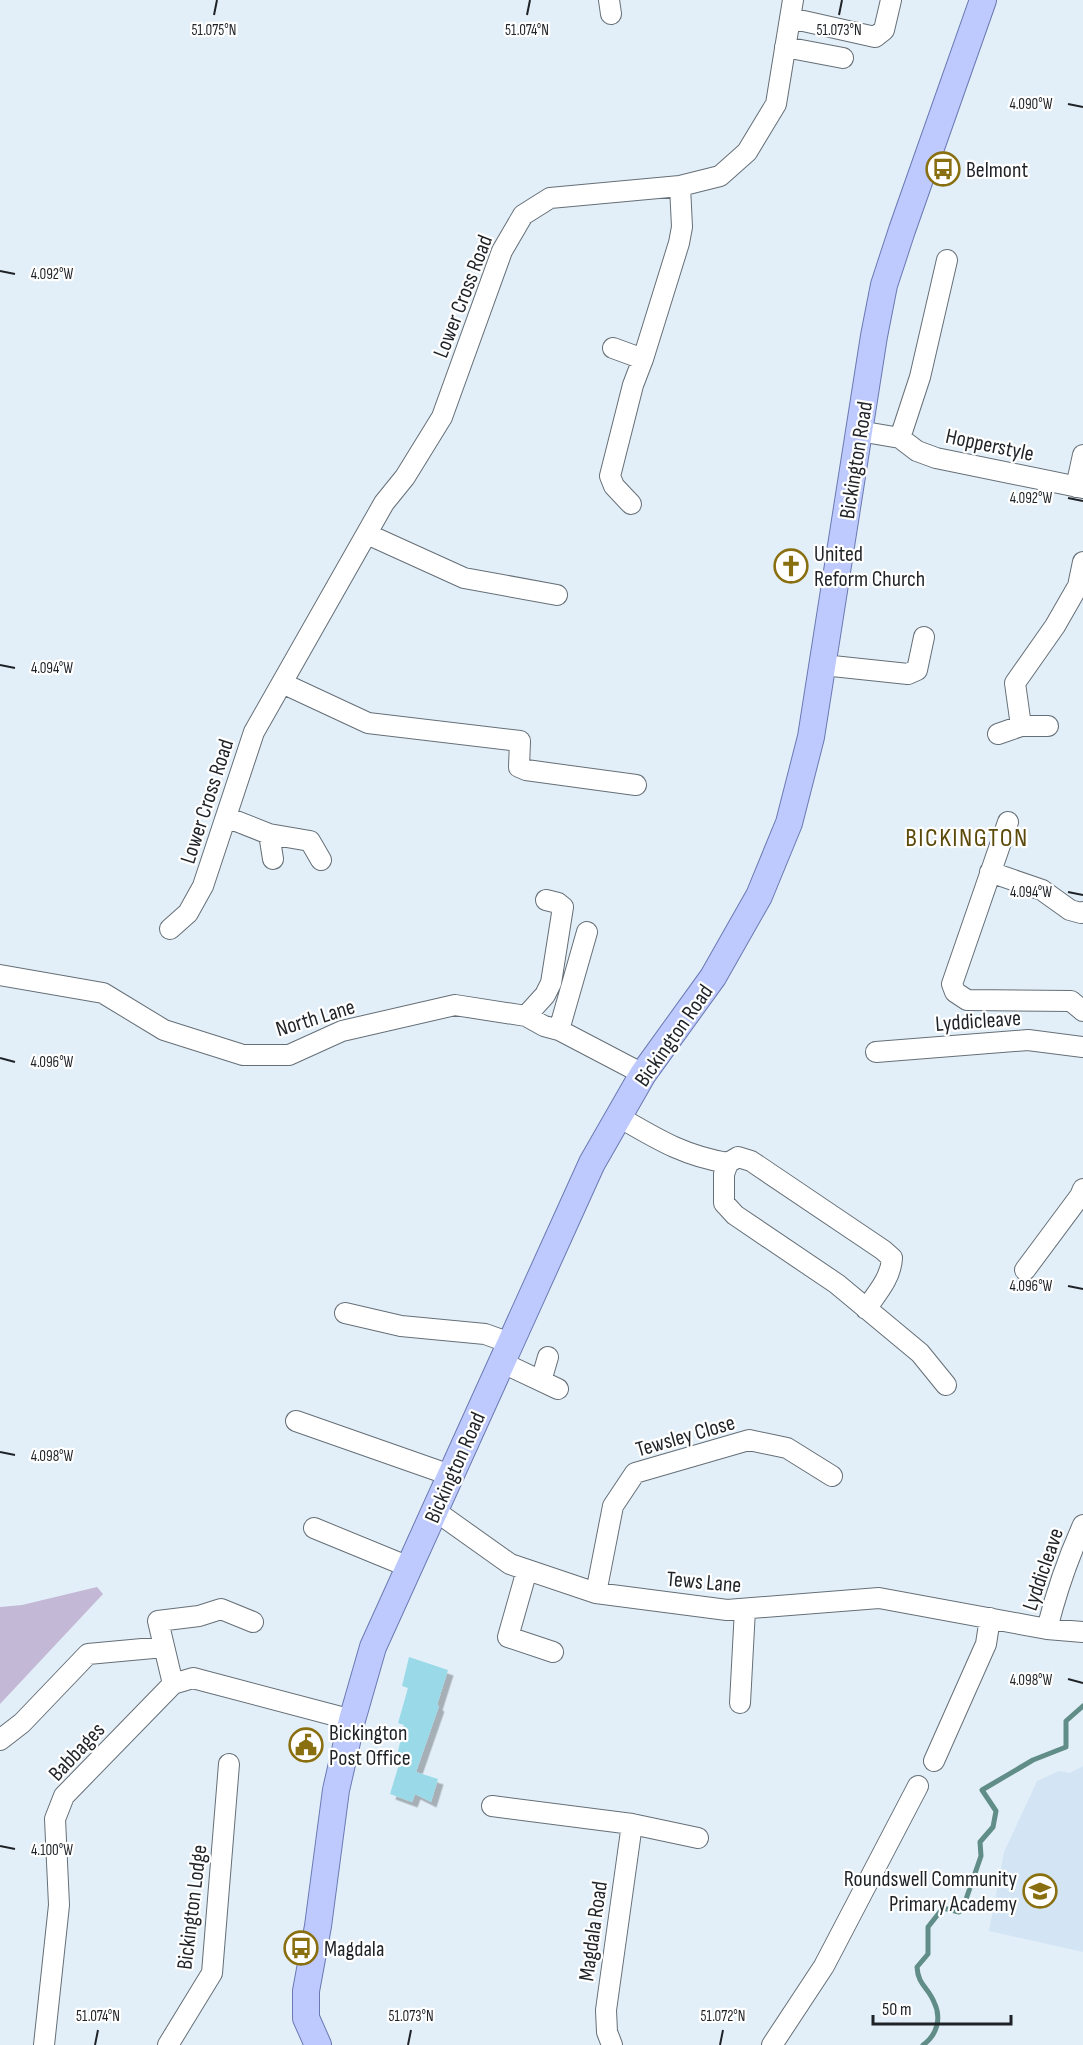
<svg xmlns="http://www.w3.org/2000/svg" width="1083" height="2045" viewBox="0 0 1083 2045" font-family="'Sofia Sans Condensed',sans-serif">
<defs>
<filter id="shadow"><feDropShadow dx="5.5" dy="5.5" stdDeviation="0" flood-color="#0004"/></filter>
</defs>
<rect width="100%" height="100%" fill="#e3eff8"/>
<path fill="#d3e5f4" d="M1083 1766V1952L989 1931 1004 1852 1037 1781 1059 1771 1070 1773Z"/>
<path fill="#c3b8d5" d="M97 1587 103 1594 0 1704V1607L22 1605Z"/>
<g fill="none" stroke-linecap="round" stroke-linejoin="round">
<path stroke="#608d87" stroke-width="5" d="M923 2045C937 2035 942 2018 934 2002 928 1987 918 1985 917 1967L928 1954V1927L943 1908 959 1912 964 1905 981 1856 980 1842 993 1827 996 1811 982 1790 1033 1760 1066 1747V1721L1083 1706"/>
</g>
<path fill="#9adae8" filter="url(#shadow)" d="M409 1657 448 1670 437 1705 439 1706 416 1772 438 1779 431 1802 415 1794 412 1802 390 1794 400 1761 396 1760 404 1725 398 1723 408 1688 402 1686Z"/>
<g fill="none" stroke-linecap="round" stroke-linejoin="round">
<g stroke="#656f77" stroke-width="22">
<path id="minor" d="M609 0 611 14
M790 18 875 37 884 30 891 0
M785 47 843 58
M613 348 643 359 633 385 610 476 614 486 631 504
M643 359 679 243 682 227 680 186
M859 431 900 438 917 451 936 458 1083 488
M900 438 920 377 947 260
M1076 487 1083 455
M367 534 464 578 557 595
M823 665 908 674 917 670 924 637
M282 683 368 723 520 741 519 767 526 770 636 785
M1021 726 1015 683 1055 626 1078 586 1083 562
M998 734 1021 726H1048
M226 817 269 834 310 841 321 860
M1008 822 952 984 955 992 967 1000 1071 1001 1083 1011
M269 834 273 859
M990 872 1042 890 1070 910 1081 913 1083 912
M170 929 188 913 203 886 254 732 384 503 405 477 442 417 502 251 523 215 550 198 680 186 720 176 747 152 776 104 793 0
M0 975 103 993 164 1030 243 1055H289L342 1031 455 1005 526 1016 544 1026 559 1030 643 1074
M526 1016 545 995 551 983 563 907 558 903 546 900
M559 1030 587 932
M876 1052 1028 1040 1083 1047
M619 1117C657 1139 684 1156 728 1163
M1025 1270 1080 1196 1083 1189
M866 1309C877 1293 891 1278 892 1258L883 1250 751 1161 738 1157 728 1163 724 1174V1203L735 1215 837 1284 920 1353 946 1385
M345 1313 401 1326 485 1334 510 1343
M501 1362 558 1389
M541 1381 548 1357
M296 1421 450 1475
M434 1510 510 1564 596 1593 727 1610 879 1598 1047 1629 1083 1632
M314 1528 409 1567
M527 1570 508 1637 553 1652
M596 1593 613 1506 635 1473 749 1440 787 1448 832 1476
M1047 1629C1056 1593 1068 1558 1083 1525
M173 1684 158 1621 199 1616 221 1609 253 1622
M740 1703 745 1609
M0 1740 22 1723 88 1654 164 1647
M934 1761 986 1644 990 1618
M492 1806 632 1824 606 2010 607 2032 612 2045
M632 1824 698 1838
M44 2045 59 1905 55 1819 64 1796 173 1684 193 1678 352 1720
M168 2045 212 1973 229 1764
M772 2045 824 1966 918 1786"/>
</g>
<g stroke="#6a79b2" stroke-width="28">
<path id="major" d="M318 2045 306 2018V1991L318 1926 336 1790 352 1720 373 1647 592 1163 643 1074 713 977 759 896 789 823 811 737 874 336 884 285 902 230 983 0"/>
</g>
<use href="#minor" stroke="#fff" stroke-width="20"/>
<use href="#major" stroke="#becafe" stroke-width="26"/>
</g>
<path fill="none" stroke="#1f2327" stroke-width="2" d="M214 15 217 0M527 15 530 0M839 15 842 0M1068 104 1083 107M0 271 15 274M1068 498 1083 501M0 665 15 668M1068 892 1083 895M0 1058 15 1062M1068 1286 1083 1289M0 1452 15 1455M1068 1679 1083 1683M0 1846 15 1849M95 2045 98 2030M408 2045 411 2030M720 2045 723 2030"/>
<defs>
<g id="bus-ring" transform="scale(1.725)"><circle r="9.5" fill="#fff" stroke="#896f10" stroke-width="1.5"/><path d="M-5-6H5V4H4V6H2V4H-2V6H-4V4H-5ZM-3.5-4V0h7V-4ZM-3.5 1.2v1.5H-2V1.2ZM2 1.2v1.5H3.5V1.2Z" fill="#896f10"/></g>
<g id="church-ring" transform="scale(1.725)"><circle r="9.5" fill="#fff" stroke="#896f10" stroke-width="1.5"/><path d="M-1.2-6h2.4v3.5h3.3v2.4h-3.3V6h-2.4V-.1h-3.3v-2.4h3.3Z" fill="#896f10"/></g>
<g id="civic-ring" transform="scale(1.725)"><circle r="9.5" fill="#fff" stroke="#896f10" stroke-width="1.5"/><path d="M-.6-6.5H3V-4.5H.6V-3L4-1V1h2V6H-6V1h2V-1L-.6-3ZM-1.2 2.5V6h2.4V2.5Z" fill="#896f10"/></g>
<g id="school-ring" transform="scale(1.725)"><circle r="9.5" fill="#fff" stroke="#896f10" stroke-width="1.5"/><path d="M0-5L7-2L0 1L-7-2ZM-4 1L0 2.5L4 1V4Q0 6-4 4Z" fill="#896f10"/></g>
</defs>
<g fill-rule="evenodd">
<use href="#bus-ring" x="943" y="169"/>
<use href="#church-ring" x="791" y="566"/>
<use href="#civic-ring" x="306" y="1745"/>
<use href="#school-ring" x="1040" y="1891"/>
<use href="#bus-ring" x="301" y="1948"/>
</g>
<g text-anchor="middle" stroke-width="4.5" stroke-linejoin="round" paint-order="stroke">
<g font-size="22" fill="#1f2327" stroke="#fff" text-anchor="start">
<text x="966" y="177">Belmont</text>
<text x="814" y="561">United<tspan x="814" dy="25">Reform Church</tspan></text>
<text x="329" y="1740">Bickington<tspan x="329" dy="25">Post Office</tspan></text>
<text x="1017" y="1886" text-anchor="end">Roundswell Community<tspan x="1017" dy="25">Primary Academy</tspan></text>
<text x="324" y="1956">Magdala</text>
</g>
<g font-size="22" fill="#1f2327" stroke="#fff">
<text transform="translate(462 296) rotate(-69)" y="8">Lower Cross Road</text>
<text transform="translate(990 444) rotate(12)" y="8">Hopperstyle</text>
<text transform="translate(855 460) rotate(-81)" y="8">Bickington Road</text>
<text transform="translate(206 801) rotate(-72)" y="8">Lower Cross Road</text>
<text transform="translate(315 1017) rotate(-17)" y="8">North Lane</text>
<text transform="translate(978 1020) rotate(-4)" y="8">Lyddicleave</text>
<text transform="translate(673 1035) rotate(-55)" y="8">Bickington Road</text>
<text transform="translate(685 1435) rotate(-16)" y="8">Tewsley Close</text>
<text transform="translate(454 1467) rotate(-66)" y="8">Bickington Road</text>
<text transform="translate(1042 1569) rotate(-71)" y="8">Lyddicleave</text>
<text transform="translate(704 1581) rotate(5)" y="8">Tews Lane</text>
<text transform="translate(76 1751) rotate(-47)" y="8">Babbages</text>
<text transform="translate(191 1907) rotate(-83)" y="8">Bickington Lodge</text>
<text transform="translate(592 1931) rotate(-82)" y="8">Magdala Road</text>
</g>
<g font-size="26" letter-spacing="1.5" fill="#5b4a0a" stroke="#fff">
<text x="967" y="846">BICKINGTON</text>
</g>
</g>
<g font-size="15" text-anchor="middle" fill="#1f2327" stroke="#fff" stroke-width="4.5" stroke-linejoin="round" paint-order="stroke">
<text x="214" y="35">51.075°N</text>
<text x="527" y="35">51.074°N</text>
<text x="839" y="35">51.073°N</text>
<text x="1031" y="109">4.090°W</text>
<text x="52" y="279">4.092°W</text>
<text x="1031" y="503">4.092°W</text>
<text x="52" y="673">4.094°W</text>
<text x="1031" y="897">4.094°W</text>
<text x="52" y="1067">4.096°W</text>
<text x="1031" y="1291">4.096°W</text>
<text x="52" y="1461">4.098°W</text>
<text x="1031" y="1685">4.098°W</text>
<text x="52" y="1855">4.100°W</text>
<text x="98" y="2021">51.074°N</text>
<text x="411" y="2021">51.073°N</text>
<text x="723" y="2021">51.072°N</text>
</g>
<path d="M873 2015v9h138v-9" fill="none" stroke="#1f2327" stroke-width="3"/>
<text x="882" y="2015" font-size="18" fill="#1f2327" stroke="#ffffff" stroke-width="4.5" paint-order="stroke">50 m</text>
</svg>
